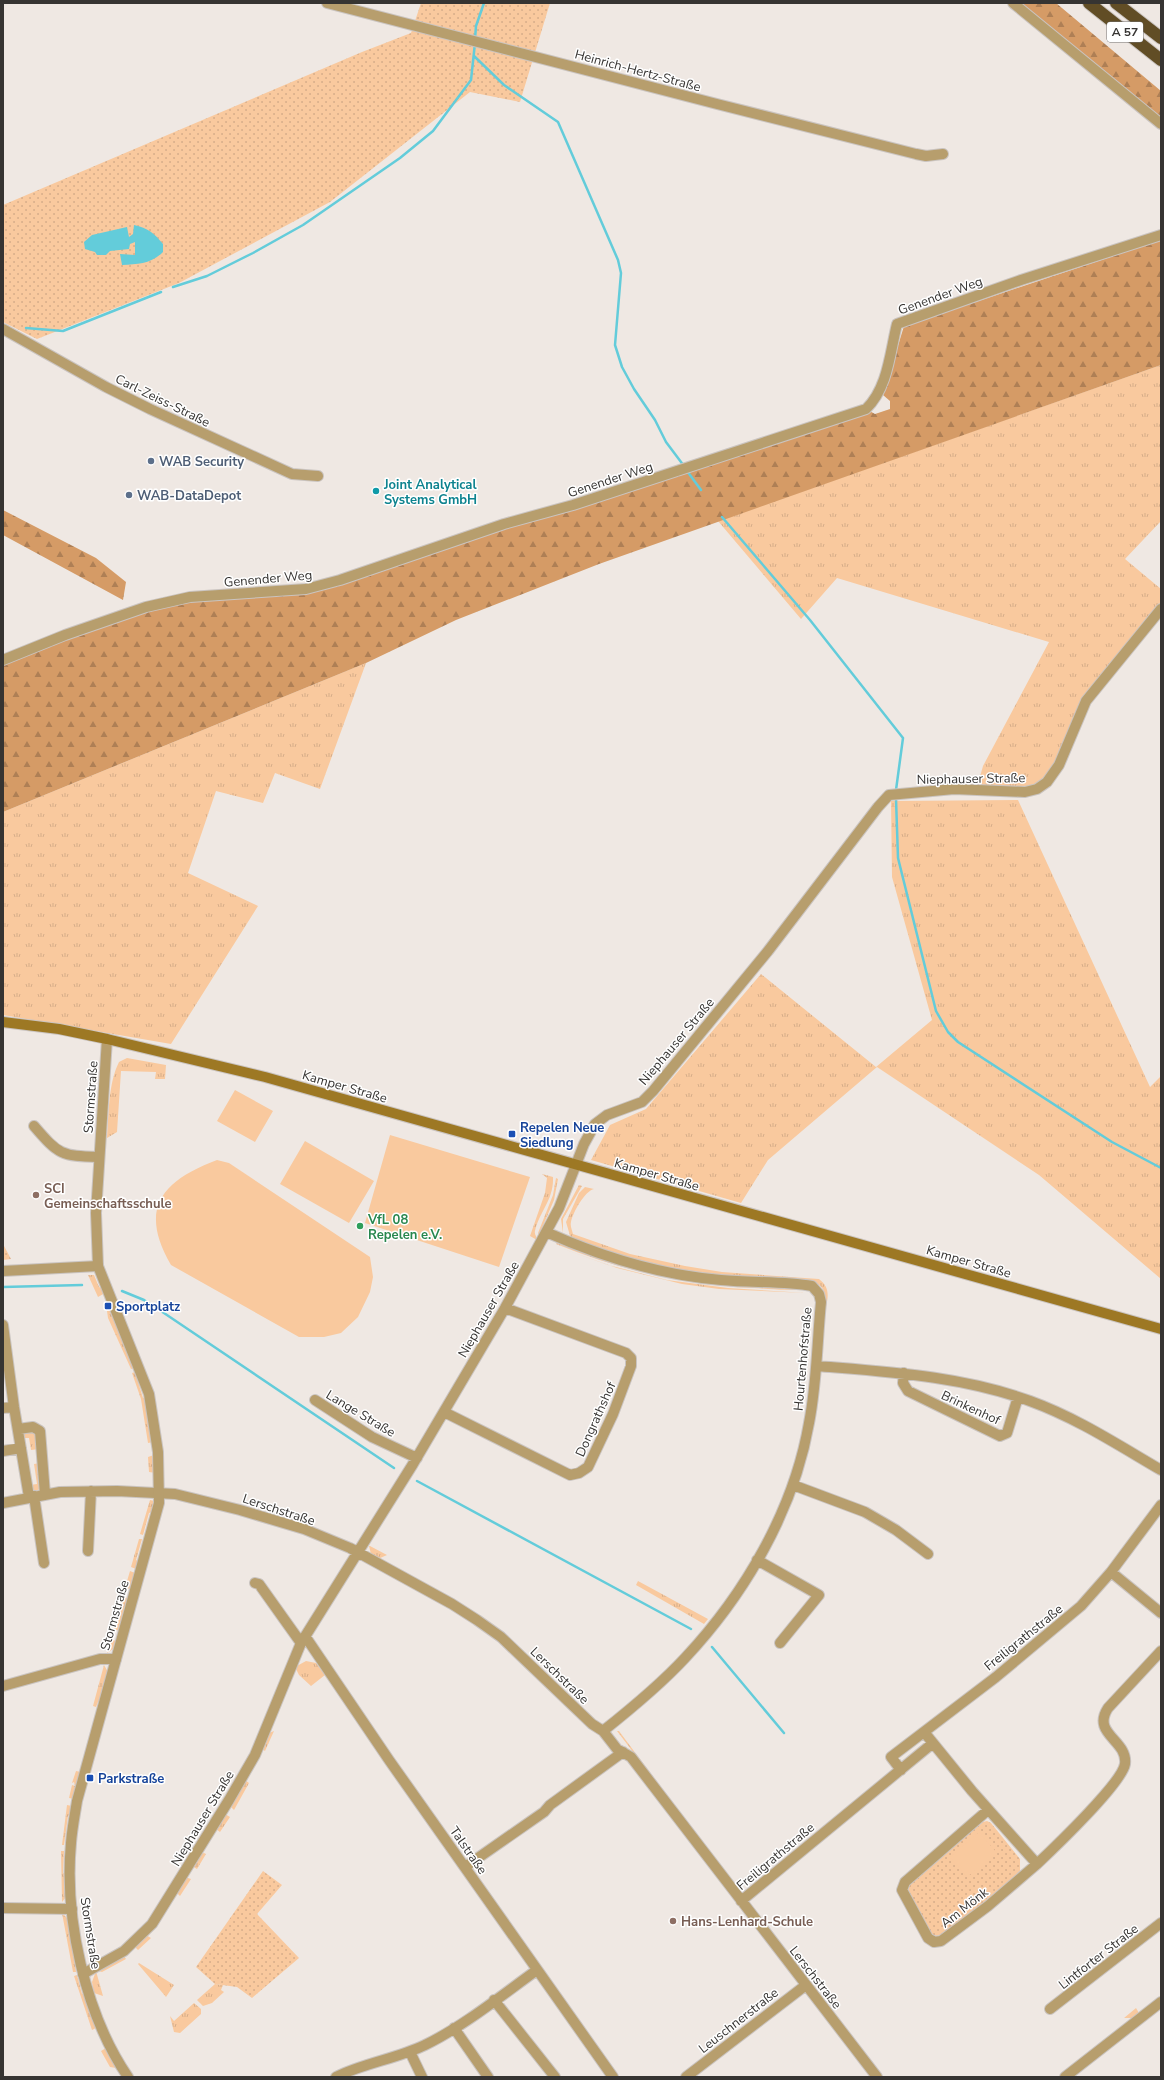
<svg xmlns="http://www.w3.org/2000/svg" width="1164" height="2080" viewBox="0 0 1164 2080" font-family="'Nunito Sans',sans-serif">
<defs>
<pattern id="grass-tufts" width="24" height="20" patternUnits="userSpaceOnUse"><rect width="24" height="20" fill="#f9c99e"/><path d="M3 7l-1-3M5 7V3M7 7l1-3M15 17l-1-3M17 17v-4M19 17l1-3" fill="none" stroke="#d6ad89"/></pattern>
<pattern id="forest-firs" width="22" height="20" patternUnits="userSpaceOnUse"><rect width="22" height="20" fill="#d59b66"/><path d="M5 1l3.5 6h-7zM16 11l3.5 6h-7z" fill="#ae7f55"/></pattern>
<pattern id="park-dots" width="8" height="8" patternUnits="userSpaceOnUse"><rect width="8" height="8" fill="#f9c99e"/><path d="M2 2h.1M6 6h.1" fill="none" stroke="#d6ad89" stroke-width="1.8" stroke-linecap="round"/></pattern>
</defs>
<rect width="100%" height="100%" fill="#efe8e3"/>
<path fill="url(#grass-tufts)" d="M1161 365V521L1125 559 1161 589V607L1081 705 1057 765 1046 780 1024 791 977 787 983 766 1049 642 837 578 801 619 718 521Z
M366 663 320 789 275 773 263 803 216 791 188 873 258 906 171 1044 3 1015V812Z
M1018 800 1150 1087 1161 1076V1279L1039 1175 877 1067 768 1160 741 1203 591 1160 610 1125 646 1109 761 974 876 1067 932 1020 892 877 891 801Z
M127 1058 166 1065 165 1079H155L156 1072 121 1071 117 1132 107 1138C109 1114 108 1084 119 1062Z
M542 1174 553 1177C554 1200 539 1212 535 1231 534 1234 537 1237 537 1240L530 1236 545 1193 547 1178Z
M556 1178 558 1179 554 1200 539 1235 538 1233 553 1195Z
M579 1185 582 1186 563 1219V1233L561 1219Z
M585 1187 594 1189C585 1191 573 1212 571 1222 570 1226 572 1230 573 1234L630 1254 685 1266 722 1272 819 1279C831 1288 828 1298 825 1311 826 1298 827 1287 814 1282L707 1274 665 1268 624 1257 571 1239 566 1222 579 1193Z
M557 1243 619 1265 800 1289C785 1291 769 1289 754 1288 685 1285 620 1270 556 1244Z
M555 1246 608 1265 667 1280 728 1288 806 1293 719 1289 682 1284 617 1268Z
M88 1275H94L99 1287 103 1289 105 1293 98 1297Z
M113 1309 112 1314 125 1342 123 1344 134 1368 131 1369 108 1318 107 1311Z
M135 1372 143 1398H145L153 1442 148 1443 141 1399 132 1373Z
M36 1431 39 1449 31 1450 29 1438H23L24 1432Z
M154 1455 156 1473 149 1472 148 1457Z
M40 1463V1489L35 1491 30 1485 37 1484 34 1464Z
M150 1500 154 1501 152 1512 149 1513 143 1535 140 1534Z
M139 1539H142L136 1560 138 1561 136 1569 131 1567Z
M369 1546H370L387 1555 378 1559 371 1554Z
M130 1571 135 1573 131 1589 125 1588Z
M638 1581 708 1619 704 1624 636 1585Z
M123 1597 128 1598 119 1631 114 1629Z
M111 1639 116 1641 113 1649 107 1653Z
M306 1661 316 1663 325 1675 311 1686 299 1675 295 1667Z
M104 1665 108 1672 100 1702H98L96 1707 93 1706Z
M274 1731 265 1751 261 1748 269 1733Z
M617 1731H619L657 1782H656Z
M76 1771 81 1772 74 1799 69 1798 72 1785 75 1786 74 1782 72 1783Z
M245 1780 249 1783 234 1810 230 1806Z
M67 1805 72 1806 70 1815 68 1816 64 1845H62Z
M225 1814 230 1817 220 1832 216 1829Z
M61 1851H64L63 1873 65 1874 66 1897 62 1902Z
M204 1853 206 1854 197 1869 192 1866 200 1854Z
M185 1877 191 1879 180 1896 177 1893Z
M62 1913 69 1920 76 1972H73Z
M146 1935 151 1938 138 1950 134 1946Z
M123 1955 126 1959 102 1972 98 1971V1969Z
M139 1963 174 1985 166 1997 138 1964Z
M96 1971 103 1996 94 1993 92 1982Z
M77 1975 82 1994 84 1993 96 2028 92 2030 74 1976Z
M215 1984 223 1985 221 1990 224 1992 212 2003 203 2006 197 2000Z
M194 2003 201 2009V2014L180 2033 174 2032 170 2016 174 2021Z
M1136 2008 1139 2013 1132 2018H1124Z
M106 2048 116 2068 110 2067 101 2051Z"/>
<path fill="url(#forest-firs)" d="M1020 3H1056L1161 91V118Z
M1161 240V365L599 564 456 620 366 663 3 812V660L190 597 306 589 866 409 875 414 890 409V401L883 395 904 326Z
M3 510 96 558 126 582 123 600 3 535Z"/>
<path fill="url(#park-dots)" d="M421 3H550L520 102 470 92 330 202 179 283 37 339 3 322V205L362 52 411 33Z
M3 1244 11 1259 3 1260Z
M987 1821 991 1823 1020 1859V1871C1011 1884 957 1927 941 1935 938 1936 935 1936 932 1935L907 1889 910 1882 983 1822Z
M263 1871 282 1885 257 1914 299 1958 252 1998 237 1987 215 1984 196 1967Z"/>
<path fill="#f9c99e" d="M235 1090 273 1111 255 1142 217 1121Z
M390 1135 530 1177 499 1267 365 1223Z
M305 1141 374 1181 349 1223 280 1184Z
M217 1160 229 1163 370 1257 373 1277 370 1292 358 1317 341 1333 324 1337H299L171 1265C138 1208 162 1181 217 1160Z
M979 1832 997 1853 967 1877 950 1857Z"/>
<path fill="#63ccda" d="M134 225C148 228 154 233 163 244V252C151 264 138 264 122 265L120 254 135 255V242L130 244 129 249 110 251 106 255H97L95 252 85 249 84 242 92 235 127 227 129 237 133 234Z"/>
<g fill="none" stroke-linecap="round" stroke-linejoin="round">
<path stroke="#63ccda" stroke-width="2.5" d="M475 39 476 26 484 3
M474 56 504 85 558 122 618 260 621 273 615 345 622 367 634 389 655 420 666 442 684 466
M173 287 207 276 253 253 303 225 400 158 433 131 471 80 475 43
M26 328 63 331 161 292
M687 471 701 490
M722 517 810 620 903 738 896 790
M896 799 898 858 936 1011 948 1032 958 1042 1112 1142 1161 1168
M3 1287 82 1285
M122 1291 144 1300 158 1309 394 1468
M417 1481 691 1629
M712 1647 784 1733"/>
<g stroke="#cac4c0" stroke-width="12">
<path id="minor" d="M327 3 717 104 916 154 926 156 943 154
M1013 3 1161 124
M3 329 106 387 150 409 292 474 318 476
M3 660 65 635 146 607 190 597 306 589 340 580 504 524 573 505 866 409C888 388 890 352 897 324L1021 280 1161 235
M34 1126C59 1155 61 1156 99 1157
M546 1232C602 1257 660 1275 721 1280 751 1283 782 1281 812 1286L819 1294 821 1302C817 1342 817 1383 809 1423 794 1510 745 1594 685 1658 660 1685 632 1708 603 1731
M3 1271 98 1266
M3 1325 14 1407 29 1497
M817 1366C889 1372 962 1376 1030 1401 1077 1418 1118 1445 1161 1470
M904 1373 903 1383 908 1391 1000 1436 1007 1433 1018 1397
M315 1400 372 1437 417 1458
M3 1408 14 1407
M444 1412 570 1475 579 1473 588 1467 613 1414 631 1366V1358L626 1353 505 1308
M18 1429 33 1427 40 1431 45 1494
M3 1451 21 1448
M793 1485 865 1512 896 1530 928 1554
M34 1496 44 1563
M3 1503 60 1492 117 1491 175 1494 240 1510 304 1529 350 1548 452 1604 477 1620 501 1637 592 1724 603 1731 617 1749 631 1757 877 2077
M88 1551 91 1491
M757 1560 819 1595 780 1643
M1111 1572 1161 1613
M255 1583 259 1584 301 1643
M305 1636 389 1760 613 2077
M3 1686 100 1659H116
M924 1732 972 1791 1037 1864C1054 1848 1122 1783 1125 1764 1128 1740 1091 1734 1108 1708L1161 1651
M901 1770 891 1757 996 1677 1081 1606 1111 1572 1161 1505
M988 1810 905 1882 902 1890 928 1938 934 1942 941 1941 988 1906 1037 1864
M465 1867 544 1812 550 1805 623 1752
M741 1901 933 1743
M3 1908 72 1909
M83 1974 124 1951 152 1924 229 1800 255 1755 301 1643 413 1464 505 1308 559 1208 584 1144 595 1124 607 1115 642 1102 653 1091 768 951 878 807 889 795 954 789 1025 792 1037 789 1047 782 1059 765 1086 701 1161 609
M494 2000 555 2077
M1050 2009 1161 1923
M454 2028 488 2077
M410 2052 422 2077
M336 2077C364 2063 396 2059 425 2045 464 2026 502 1995 537 1970
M686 2077 806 1985"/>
</g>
<g stroke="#cac4c0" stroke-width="12">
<path id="tertiary" d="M107 1039 96 1213 98 1266 149 1394 158 1452 159 1503 77 1801C75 1814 72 1829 71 1843 64 1918 85 2014 128 2077
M1065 2077 1161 2002"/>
</g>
<g stroke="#cac4c0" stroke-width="12">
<path id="secondary" d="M3 1022 59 1029 107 1039 265 1077 1161 1329"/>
</g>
<g stroke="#cac4c0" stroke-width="14">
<path id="motorway" d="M1089 3 1161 60
M1116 3 1161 38"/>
</g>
<use href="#minor" stroke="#b79e6d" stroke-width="10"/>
<use href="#tertiary" stroke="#b79e6d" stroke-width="10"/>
<use href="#secondary" stroke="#9d7824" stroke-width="10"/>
<use href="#motorway" stroke="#614d25" stroke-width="12"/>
</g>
<g fill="#5c6f8a" stroke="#fff" stroke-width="1.5">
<circle cx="151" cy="461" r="4"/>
<circle cx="129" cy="495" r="4"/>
</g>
<circle fill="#0f9aa8" stroke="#fff" stroke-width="1.5" cx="376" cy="491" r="4"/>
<g fill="#1a4fb4" stroke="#fff" stroke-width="1.5">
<rect x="508" y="1130" width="8" height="8" rx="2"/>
<rect x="104" y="1302" width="8" height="8" rx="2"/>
<rect x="86" y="1774" width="8" height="8" rx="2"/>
</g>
<g fill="#8d6e63" stroke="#fff" stroke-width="1.5">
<circle cx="36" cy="1195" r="4"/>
<circle cx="673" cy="1921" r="4"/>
</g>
<circle fill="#2e9e5b" stroke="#fff" stroke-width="1.5" cx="360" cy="1226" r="4"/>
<g text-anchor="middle" stroke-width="3" stroke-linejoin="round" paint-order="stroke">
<rect fill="#fff" stroke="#727170" stroke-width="1" x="1107" y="22" width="36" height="20" rx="3"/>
<g font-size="12" font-weight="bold" fill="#363432">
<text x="1125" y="36">A 57</text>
</g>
<g font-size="13" fill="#363432" stroke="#fff">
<text transform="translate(638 70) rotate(15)" y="5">Heinrich-Hertz-Straße</text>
<text transform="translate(940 295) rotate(-20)" y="5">Genender Weg</text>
<text transform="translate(163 400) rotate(26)" y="5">Carl-Zeiss-Straße</text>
<text transform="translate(610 479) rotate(-18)" y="5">Genender Weg</text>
<text transform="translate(268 578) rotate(-5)" y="5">Genender Weg</text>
<text transform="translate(971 778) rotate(-1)" y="5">Niephauser Straße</text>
<text transform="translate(676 1041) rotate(-50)" y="5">Niephauser Straße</text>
<text transform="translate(345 1086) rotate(16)" y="5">Kamper Straße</text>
<text transform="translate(90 1097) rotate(-86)" y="5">Stormstraße</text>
<text transform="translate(657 1174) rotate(16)" y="5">Kamper Straße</text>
<text transform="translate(969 1261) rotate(16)" y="5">Kamper Straße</text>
<text transform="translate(488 1309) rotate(-60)" y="5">Niephauser Straße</text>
<text transform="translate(802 1359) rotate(-85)" y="5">Hourtenhofstraße</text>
<text transform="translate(971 1407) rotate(25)" y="5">Brinkenhof</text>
<text transform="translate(361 1413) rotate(31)" y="5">Lange Straße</text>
<text transform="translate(595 1419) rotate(-66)" y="5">Dongrathshof</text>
<text transform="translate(279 1509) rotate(18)" y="5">Lerschstraße</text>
<text transform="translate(114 1615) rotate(-74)" y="5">Stormstraße</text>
<text transform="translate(1023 1637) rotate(-39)" y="5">Freiligrathstraße</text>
<text transform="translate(560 1675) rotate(44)" y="5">Lerschstraße</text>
<text transform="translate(202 1818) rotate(-59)" y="5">Niephauser Straße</text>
<text transform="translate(469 1850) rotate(55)" y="5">Talstraße</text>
<text transform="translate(775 1856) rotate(-40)" y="5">Freiligrathstraße</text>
<text transform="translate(964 1907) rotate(-38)" y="5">Am Mönk</text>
<text transform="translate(91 1933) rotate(81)" y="5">Stormstraße</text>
<text transform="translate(1098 1956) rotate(-38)" y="5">Lintforter Straße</text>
<text transform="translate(816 1977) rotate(52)" y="5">Lerschstraße</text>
<text transform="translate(738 2020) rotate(-38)" y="5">Leuschnerstraße</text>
</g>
<g font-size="13" font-weight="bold" fill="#4e5e75" stroke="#fff" text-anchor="start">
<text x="159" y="466">WAB Security</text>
<text x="137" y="500">WAB-DataDepot</text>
</g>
<g font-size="13" font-weight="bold" fill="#0d838f" stroke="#fff" text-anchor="start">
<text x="384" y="489">Joint Analytical<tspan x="384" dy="15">Systems GmbH</tspan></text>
</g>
<g font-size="13" font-weight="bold" fill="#164399" stroke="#fff" text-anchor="start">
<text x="520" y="1132">Repelen Neue<tspan x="520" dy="15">Siedlung</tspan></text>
<text x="116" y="1311">Sportplatz</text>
<text x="98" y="1783">Parkstraße</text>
</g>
<g font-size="13" font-weight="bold" fill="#785e54" stroke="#fff" text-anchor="start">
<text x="44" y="1193">SCI<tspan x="44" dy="15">Gemeinschaftsschule</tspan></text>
<text x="681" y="1926">Hans-Lenhard-Schule</text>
</g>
<g font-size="13" font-weight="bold" fill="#27864d" stroke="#fff" text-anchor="start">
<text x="368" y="1224">VfL 08<tspan x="368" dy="15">Repelen e.V.</tspan></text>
</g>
</g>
<rect width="1164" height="2080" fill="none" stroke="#363432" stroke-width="8"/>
</svg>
